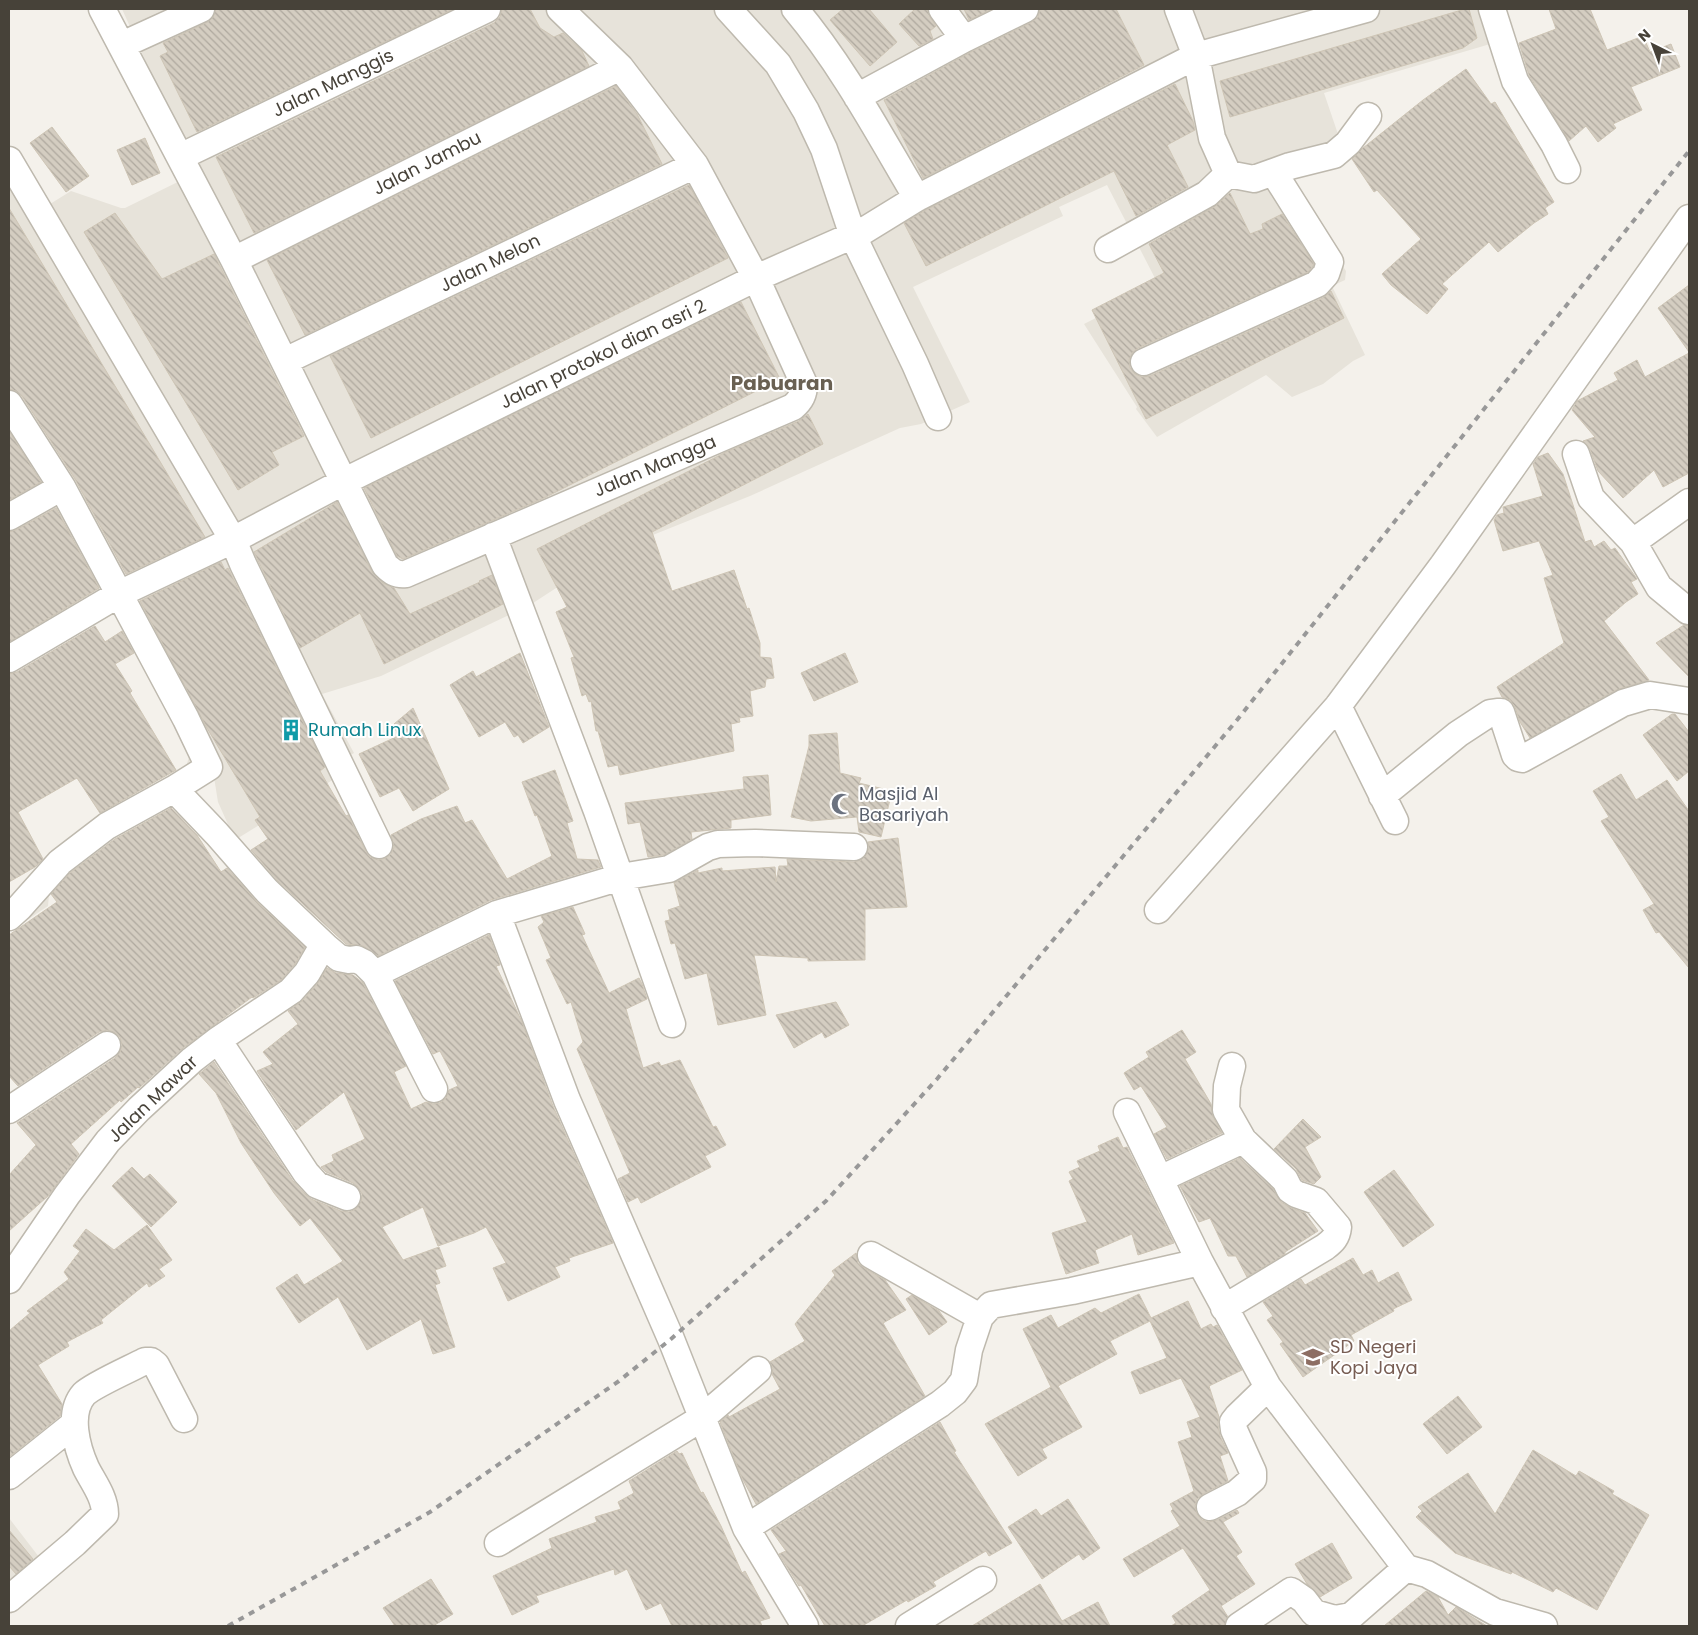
<svg xmlns="http://www.w3.org/2000/svg" width="1698" height="1635" viewBox="0 0 1698 1635" font-family="Poppins,sans-serif">
<defs>
<pattern id="building-back-hatch" width="6" height="6" patternUnits="userSpaceOnUse" patternTransform="scale(1.25)"><rect width="6" height="6" fill="#d4cdc1"/><path d="M-1 5l2 2M0 0l6 6M5-1l2 2" fill="none" stroke="#aea89e"/></pattern>
</defs>
<rect width="100%" height="100%" fill="#f4f1eb"/>
<path fill="#e7e3da" d="M122 9H1487L1497 42 1324 93 1340 140 1274 161 1346 271 1345 280 1332 286 1365 355 1353 361 1323 384 1292 397 1266 375 1157 437 1136 409 1137 407 1084 324 1159 286 1107 185 1059 207 1063 216 913 287 970 402 921 424 900 428 750 496 613 551 530 605 381 676 322 694 354 753 338 762 344 773 235 840 218 802 213 771 117 827 50 883 48 906 9 932V908L186 767 189 757 142 663 118 608 9 665V155L42 209 71 191 121 208H125L196 173Z
M9 1518 49 1570 9 1603Z"/>
<path fill="url(#building-back-hatch)" stroke="#cec5b5" d="M216 9H453L197 132 160 56 168 52 163 43 208 22 213 17Z
M502 9H530L540 28 554 37 563 33 582 51 589 66 254 233 216 157 494 23 500 17Z
M843 9H869L897 42 870 66 830 20Z
M915 9H927L930 17 936 26 930 31 933 39 919 46 899 24Z
M964 9H992L969 20Z
M1040 9H1116L1144 65 923 178 884 100 971 52 1032 22 1038 17Z
M1465 9H1469L1477 38 1463 48 1230 117 1220 81Z
M1549 9H1590L1607 50 1643 36 1650 52 1671 44 1680 67 1631 87 1642 110 1613 124 1616 128 1598 142 1586 126 1569 141 1529 75 1519 43 1556 29Z
M1466 69 1491 104 1495 102 1554 202 1545 208 1548 214 1534 223 1498 252 1489 242 1442 284 1448 289 1427 314 1391 285 1382 274 1421 239 1377 190 1374 192 1352 159 1363 148 1423 100Z
M1175 84 1193 121 1195 130 1167 145 1188 187 1136 216 1114 171 926 266 904 223 924 211Z
M616 86 637 114 662 164 305 335 267 260Z
M52 127 89 176 66 192 30 143Z
M145 138 160 173 132 185 117 150Z
M689 185 728 258 371 438 330 356Z
M1230 193 1250 234 1263 229 1262 224 1282 214 1314 264 1313 266 1308 272 1138 348 1132 353 1129 360 1130 368 1135 374 1142 377 1150 376 1323 298 1331 291 1344 318 1146 419 1092 310 1164 273 1149 244 1214 207Z
M9 208 205 537 126 574 75 479 22 396 16 391 9 389Z
M115 213 162 279 214 254 304 436 272 452 279 465 238 490 84 232Z
M1689 285V352L1658 308Z
M741 302 780 379 544 498 403 559 397 556 364 488Z
M1689 353V473L1663 487 1654 470 1623 498 1598 471 1590 449 1583 441 1595 437 1572 410 1577 401 1618 380 1614 373 1637 360 1645 377Z
M808 414 823 444 652 532 672 591 734 570 747 609 749 608 760 643V657L771 658 774 678 766 679 765 687 750 691 753 716 739 718 740 722 731 724 734 751 620 775 618 765 608 767 598 731H596L591 701 589 702 586 694 582 696 571 658 574 657 556 612 567 607 537 549 726 452 799 421Z
M9 431 41 482 9 500Z
M1548 453 1563 474 1585 542 1591 540 1594 547 1604 541 1611 550 1615 548 1637 579 1631 582 1638 594 1626 602 1604 621 1649 680 1616 690 1530 738 1520 722 1515 707 1510 700 1502 697 1497 687 1564 643 1544 578 1553 575 1539 541 1503 551 1494 520 1497 515 1504 513 1503 507 1543 496 1533 464 1538 457Z
M337 502 372 572 383 583 394 588 410 614 480 582 479 581 492 575 503 604 384 664 360 613 300 648 254 552Z
M56 508 99 588 9 642V532L16 530Z
M221 562 225 570 228 568 325 767 320 771 346 816 348 815 366 852 370 857 378 860 386 858 391 854 394 847 391 835 421 819 457 806 465 823 472 820 507 879 552 856 537 815 535 816 522 782 555 770 573 821 567 823 577 859 598 860 601 867 491 900 378 956 363 946 346 944 278 881 251 850 268 839 255 820 260 817 207 728 140 601Z
M1684 625 1689 626V677L1656 643Z
M95 626 105 642 122 631 134 653 115 664 132 691 130 693 176 770 100 813 77 778 18 812 43 859 35 867 9 882V674L17 672Z
M520 653 549 727 523 743 518 735 514 737 505 722 479 737 450 685 473 671 476 677Z
M845 653 858 682 814 701 801 673Z
M413 708 449 789 413 811 399 788 380 797 359 754 398 736 394 724Z
M1672 714H1675L1689 732V771L1677 781 1643 735Z
M837 733 840 773 861 778 859 783 892 791 881 837 859 832 857 817 811 821 791 817 809 746V735Z
M1621 774 1636 800 1667 780 1689 811V968L1659 932 1656 933 1643 910 1654 904 1601 821 1609 817 1593 791Z
M768 775 771 815 731 820V828L691 832 692 839 664 855 648 857 640 822 628 824 625 803 744 789 743 777Z
M171 808 197 835 221 872 227 868 257 902 305 947 295 964 281 980 253 998 252 997 183 1048 139 1088 138 1087 121 1102 120 1100 71 1144 79 1154 48 1196 9 1231V1175L36 1145 17 1123 115 1058 120 1052 122 1045 120 1037 114 1032 107 1030 99 1032 18 1086 9 1076V935L57 902 51 894 70 873 115 839Z
M898 838 907 907 865 909V960L808 961V958L754 955 766 1015 718 1025 707 973 685 979 675 943 671 944 665 921 670 920 668 910 680 906 674 883 698 870V873L722 868V871L775 867 776 882 779 866H788L787 859 854 862 861 860 866 855 869 848 868 842Z
M573 907 585 934 582 935 609 993 639 978 642 984 647 999 626 1009 643 1068 659 1062 661 1066 680 1060 713 1127 716 1126 726 1145 705 1156 711 1167 641 1203 638 1197 628 1202 618 1179 630 1173 577 1049 583 1042 571 1002 567 1004 546 960 551 958 538 927 544 922 541 916Z
M489 935 500 965 496 966 522 1022 553 1106 613 1243 569 1258 570 1261 555 1267 560 1277 508 1301 493 1268 506 1263 486 1227 474 1233 438 1246 423 1207 382 1227 403 1260 439 1247 446 1266 435 1270 440 1283 435 1285 455 1347 433 1354 421 1319 367 1350 338 1297 299 1323 276 1288 297 1274 304 1285 343 1261 310 1218 300 1226 274 1193 241 1143 216 1093 199 1074 214 1062 293 1181 306 1195 311 1199 341 1211 349 1212 356 1209 361 1202 362 1194 358 1187 353 1183 326 1172 321 1167 334 1161 332 1155 365 1139 344 1092 296 1130 257 1071 273 1064 263 1052 298 1024 288 1011 302 1001 318 983 327 968 336 973 353 975 363 983 406 1066 394 1072 411 1109 426 1102 433 1104 440 1103 446 1098 449 1090 458 1086 440 1051 433 1054 395 981Z
M836 1002 849 1025 825 1038 822 1032 794 1048 776 1015Z
M1182 1030 1196 1052 1185 1059 1211 1104 1213 1117 1222 1133 1167 1159 1154 1134 1167 1127 1141 1086 1134 1090 1124 1073 1149 1057 1146 1052Z
M1303 1119 1321 1137 1305 1147 1321 1177 1314 1184 1302 1180 1296 1169 1274 1149Z
M1118 1137 1123 1148 1127 1147 1174 1243 1138 1255 1132 1234 1095 1250 1099 1263 1066 1274 1052 1233 1087 1222 1069 1181 1073 1179 1069 1172 1080 1167 1077 1161 1100 1151 1098 1146Z
M1240 1158 1273 1189 1281 1202 1291 1208 1305 1213 1318 1231 1285 1252V1254L1247 1277 1236 1256H1228L1210 1218 1199 1222 1180 1186Z
M132 1167 144 1179 150 1174 177 1202 151 1227 112 1186Z
M1394 1170 1434 1225 1403 1247 1364 1192Z
M147 1225 172 1260 159 1269 165 1276 149 1287 147 1283 101 1320 103 1323 67 1342 69 1346 38 1365 62 1404 60 1416 9 1457V1331L30 1313 27 1311 69 1279 64 1272 80 1251 73 1246 86 1229 114 1250Z
M856 1253 858 1263 864 1268 885 1280 906 1310 883 1323 925 1396 756 1504 742 1478 720 1422 728 1415 729 1417 780 1389 772 1374 773 1368 770 1362 805 1341 795 1324 835 1275 832 1271Z
M1353 1258 1363 1275 1372 1270 1378 1283 1398 1272 1412 1300 1393 1309 1394 1311 1351 1335 1354 1341 1303 1377 1280 1344 1283 1342 1267 1320 1273 1316 1263 1302 1301 1279 1305 1285Z
M1139 1294 1151 1318 1188 1301 1201 1329 1211 1324 1213 1327 1217 1325 1242 1370 1209 1386 1219 1417 1218 1424 1220 1436 1228 1453 1220 1456 1228 1481 1203 1494 1197 1499 1195 1506 1197 1514 1202 1520 1209 1522 1217 1520 1237 1510 1239 1513 1223 1522 1242 1552 1236 1556 1255 1584 1221 1606 1228 1617 1224 1626H1171L1176 1623 1172 1616 1210 1590 1183 1548 1134 1577 1123 1559 1180 1526 1171 1511 1173 1509 1170 1504 1194 1491 1178 1442 1192 1437 1187 1422 1200 1417 1181 1378 1140 1394 1131 1372 1167 1358 1150 1321 1110 1341 1117 1354 1058 1386 1082 1427 1042 1449 1047 1458 1018 1476 985 1424 1051 1387 1023 1329 1051 1315 1058 1328 1095 1308 1101 1313Z
M912 1295 939 1311 947 1322 929 1335 906 1299Z
M1458 1396 1482 1427 1447 1454 1423 1424Z
M940 1422 956 1451 954 1452 1012 1543 989 1556 986 1551 933 1582 936 1586 908 1602 907 1600 862 1626H825L801 1585 799 1586 779 1554 786 1551 771 1530Z
M1533 1450 1576 1476 1579 1471 1614 1491 1612 1494 1649 1515 1597 1610 1556 1588 1553 1592 1512 1572 1511 1574 1455 1553 1416 1517 1422 1511 1418 1507 1468 1473 1495 1514Z
M677 1451 679 1454 682 1453 701 1493 703 1492 721 1526 742 1573 745 1571 770 1618 760 1621 762 1626H672L661 1603 646 1610 627 1569 615 1575 614 1569 536 1596 539 1602 512 1615 493 1576 552 1548 549 1539 597 1522 595 1517 621 1509 618 1502 634 1493 629 1481Z
M1068 1499 1100 1548 1083 1560 1079 1554 1042 1579 1008 1527 1036 1509 1041 1516Z
M9 1530 33 1559 16 1574 9 1566Z
M1332 1543 1352 1578 1320 1597 1307 1584 1295 1564Z
M431 1579 453 1614 433 1626H395L383 1608Z
M1040 1584 1062 1621 1098 1602 1110 1626H972Z
M1426 1591 1438 1597 1448 1615 1456 1607 1487 1626H1384Z"/>
<g fill="none" stroke-linecap="round" stroke-linejoin="round">
<g stroke="#beb9ae" stroke-width="29">
<path id="street" d="M102 9 234 260 385 565C392 572 396 575 406 574L793 407C801 400 804 394 804 384L756 278 695 165 620 67 560 9
M728 9 778 64 806 111 824 149 853 236 915 364 938 417
M795 9C843 66 879 134 917 198
M942 9 964 39
M1178 9 1196 56 1212 138 1228 174
M1492 9 1515 81 1554 144 1567 170
M122 45 201 9
M857 97 964 39 1025 9
M180 157 487 9
M9 160 233 540 243 564 379 845
M1228 174 1254 179 1290 166 1334 155 1348 143 1368 116
M1108 249 1207 194 1228 174
M234 260 620 67
M285 361 695 165
M1144 362 1317 284 1326 274 1330 262 1274 173
M9 404 62 487 186 719 209 767 174 789
M1576 454 1591 498 1633 542 1659 587 1688 611
M9 517 62 487
M493 536 597 811 672 1024
M1633 542 1689 502
M9 659 119 594 233 540 343 482 756 278 865 230 917 198 1196 56 1366 9
M1338 706 1395 821
M1382 796 1458 734 1490 713 1497 712H1501L1515 755 1518 758 1522 759 1623 703 1650 695 1689 701
M1158 910 1338 706 1443 565 1689 218
M497 914 567 1100 671 1339 746 1528 805 1626
M9 917 19 908 60 862 107 826 174 789 217 834 267 891 326 947 339 958 349 960 356 959 364 963 375 974 434 1089
M375 974 497 914 621 877 669 869 708 847 718 844 755 843 854 847
M218 1040 306 1173 317 1185 347 1197
M9 1110 107 1045
M1127 1112 1200 1262
M1160 1179 1243 1140
M871 1255 980 1317
M9 1280 67 1195 108 1141 139 1109 192 1060 218 1040 291 991 307 973 318 954 326 947
M1224 1308 1325 1247C1333 1241 1337 1237 1338 1227L1316 1201 1296 1194 1290 1190 1285 1180 1243 1140 1226 1110 1227 1086 1232 1066
M9 1476 74 1424
M1210 1507 1237 1493 1253 1479V1472L1234 1430 1233 1422 1237 1417 1268 1387
M746 1528 940 1404 955 1392 964 1380 969 1350 980 1317 991 1305 1072 1291 1200 1262 1268 1387 1406 1568 1427 1574 1495 1612 1544 1626
M498 1543 702 1418 758 1370
M9 1599 75 1543 105 1514C105 1497 93 1482 86 1468 77 1448 67 1413 84 1394 93 1385 132 1368 145 1361H151L156 1365 184 1419
M909 1626 983 1580
M1239 1626 1291 1591 1304 1600 1314 1613 1335 1619 1351 1616 1406 1568"/>
</g>
<use href="#street" stroke="#fff" stroke-width="26"/>
<path stroke="#989898" stroke-width="4" stroke-dasharray="6 6" stroke-linecap="butt" d="M228 1626 430 1512 619 1381 671 1339 826 1201 937 1079 1237 720 1689 151"/>
</g>
<defs>
<g id="building-bare" transform="scale(1.725)"><path d="M-4-6H4V6H1V3H-1V6H-4ZM-2.5-4.3h1.7v1.8h-1.7ZM.8-4.3h1.7v1.8H.8ZM-2.5-1h1.7V.8h-1.7ZM.8-1h1.7V.8H.8Z" fill="#0f9aa8" stroke="#fff" stroke-width="2.5" paint-order="stroke"/></g>
<g id="mosque-bare" transform="scale(1.725)"><path d="M3.5-4.9A6 6 0 1 0 3.5 4.9A5 5 0 1 1 3.5-4.9Z" fill="#6b7280" stroke="#fff" stroke-width="2.5" paint-order="stroke"/></g>
<g id="school-bare" transform="scale(1.725)"><path d="M0-5L7-2L0 1L-7-2ZM-4 1L0 2.5L4 1V4Q0 6-4 4Z" fill="#8d6e63" stroke="#fff" stroke-width="2.5" paint-order="stroke"/></g>
</defs>
<g fill-rule="evenodd">
<use href="#building-bare" x="291" y="730"/>
<use href="#mosque-bare" x="842" y="804"/>
<use href="#school-bare" x="1313" y="1357"/>
</g>
<g text-anchor="middle" stroke-width="4" stroke-linejoin="round" paint-order="stroke">
<g font-size="18" fill="#474239" stroke="#fff">
<text transform="translate(333 83) rotate(-26)" y="6">Jalan Manggis</text>
<text transform="translate(427 163) rotate(-27)" y="6">Jalan Jambu</text>
<text transform="translate(490 263) rotate(-26)" y="6">Jalan Melon</text>
<text transform="translate(603 354) rotate(-26)" y="6">Jalan protokol dian asri 2</text>
<text transform="translate(655 466) rotate(-23)" y="6">Jalan Mangga</text>
<text transform="translate(153 1099) rotate(-44)" y="6">Jalan Mawar</text>
</g>
<g font-size="18" fill="#0d838f" stroke="#fff" text-anchor="start">
<text x="308" y="736">Rumah Linux</text>
</g>
<g font-size="18" fill="#5b616d" stroke="#fff" text-anchor="start">
<text x="859" y="800">Masjid Al<tspan x="859" dy="21">Basariyah</tspan></text>
</g>
<g font-size="18" fill="#785e54" stroke="#fff" text-anchor="start">
<text x="1330" y="1353">SD Negeri<tspan x="1330" dy="21">Kopi Jaya</tspan></text>
</g>
<g font-size="20" font-weight="bold" fill="#696052" stroke="#fff">
<text x="782" y="390">Pabuaran</text>
</g>
</g>
<rect width="1698" height="1635" fill="none" stroke="#474239" stroke-width="20"/>
<g transform="translate(1653 45) rotate(318)" stroke="#ffffff" stroke-width="4" paint-order="stroke">
<path d="M0-4L9 19L0 12L-9 19Z" fill="#474239"/>
<text y="-8" font-size="14" font-weight="bold" text-anchor="middle" fill="#474239">N</text>
</g>
</svg>
